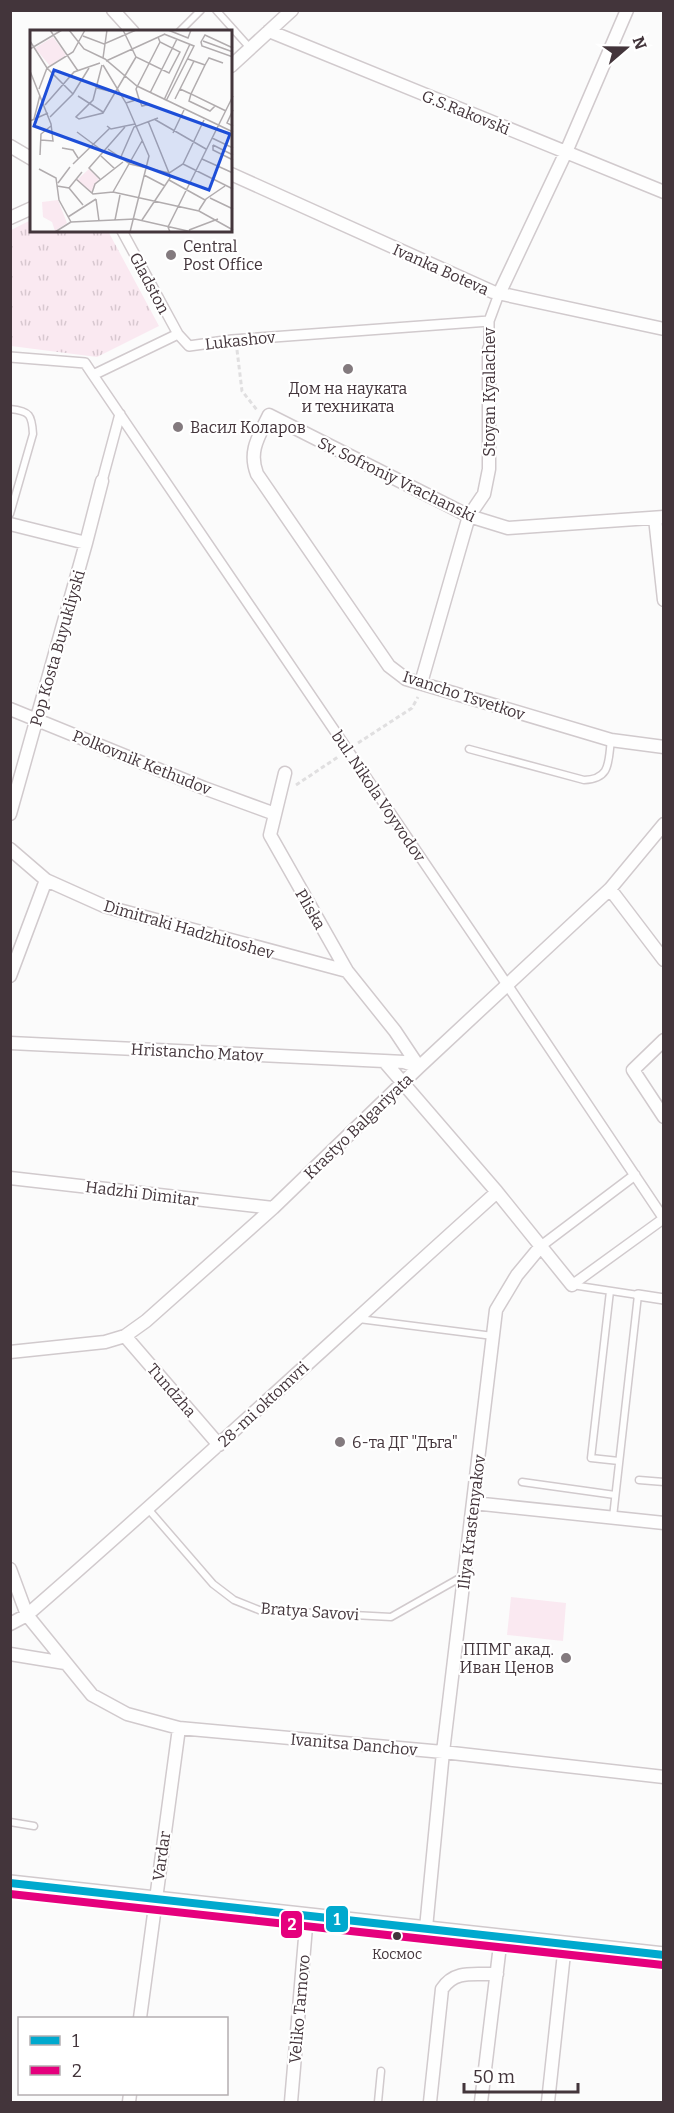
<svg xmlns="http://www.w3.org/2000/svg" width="674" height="2113" viewBox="0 0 674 2113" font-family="Bitter,serif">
<defs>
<pattern id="park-tufts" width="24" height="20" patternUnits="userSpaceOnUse" patternTransform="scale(1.5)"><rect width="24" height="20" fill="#fae9f1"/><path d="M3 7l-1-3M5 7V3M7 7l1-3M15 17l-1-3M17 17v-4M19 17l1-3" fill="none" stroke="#d8c8d0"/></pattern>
</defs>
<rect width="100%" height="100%" fill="#fbfbfb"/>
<path fill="url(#park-tufts)" d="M31 220 32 231H108L159 326 97 357 11 346V230Z"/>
<path fill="#fae9f1" d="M511 1597 566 1603 563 1641 507 1635Z"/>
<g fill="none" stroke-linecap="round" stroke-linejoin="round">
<g stroke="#d1cacd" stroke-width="9">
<path id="service" d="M216 10 250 48
M179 32 201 10
M10 409C30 411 32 415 33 434L10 514
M469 749 584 780C611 779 608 762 611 740
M572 1285 638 1295 613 1517
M610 1291 591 1458 619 1461
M359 1319 493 1336
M639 1480 664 1482
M522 1482 615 1495
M149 1510 213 1584 234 1600 259 1610 391 1617 465 1575
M10 1822 34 1826
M378 2102 381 2071"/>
</g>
<g stroke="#d1cacd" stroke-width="12">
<path id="pedestrian" d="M122 231 178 334
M489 349V321L499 294
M10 357 85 363 93 375 178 334 189 346 232 340 489 321
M93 375 508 986 664 1219
M102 481 120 414
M541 1246 635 1175
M572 1285 663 1219
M638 1295 664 1299"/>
</g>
<g stroke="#d1cacd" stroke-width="15">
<path id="minor" d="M113 10 133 32
M269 31 664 192
M231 66 292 10
M10 146 32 159
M231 174 493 292 664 329
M10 218 32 208
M499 294 566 152 627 10
M664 517 508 528 469 516 269 415C259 436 248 451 257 474L389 666 406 679 611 740 664 747
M655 518 664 600
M10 524 86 543
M421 683 469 516 484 494 489 469V349
M10 709 204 788 275 814
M285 773 270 835 347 971 395 1031 419 1067
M10 814 86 543 102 481
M10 849 46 880 104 906 347 971
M610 889 664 960
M10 976 46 880
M664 1040 633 1070 664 1117
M10 1043 384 1061 497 1192 572 1285
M384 1061 404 1062 419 1067
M10 1178 273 1208
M125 1336 219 1445
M10 1352 105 1342 125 1336 146 1321 273 1208 419 1067 610 889 664 824
M473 1503 664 1523
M10 1569 27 1615C186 1477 340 1333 497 1192
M10 1624 27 1615 92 1695 127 1714 179 1728 443 1752 664 1777
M10 1654 65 1663
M426 1928 443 1752 496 1310 517 1275 541 1246
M140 2018 179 1728
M129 2102 130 2094
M291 2102 307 1915
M430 2102 442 1989C455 1969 475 1975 497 1974
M481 2102 501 1937
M548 2102 565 1944"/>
</g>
<g stroke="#d1cacd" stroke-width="18">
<path id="tertiary" d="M10 1883 664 1955"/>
</g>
<path stroke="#e0dfe0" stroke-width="3" stroke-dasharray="4.5 3" stroke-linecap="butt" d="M237 350 242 391 257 410
M358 743 412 708 418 697
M296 785 338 757"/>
<use href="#service" stroke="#fefefe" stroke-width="6"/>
<use href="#pedestrian" stroke="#fefefe" stroke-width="9"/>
<use href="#minor" stroke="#fefefe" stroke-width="12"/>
<use href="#tertiary" stroke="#fefefe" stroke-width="15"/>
<g stroke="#fff" stroke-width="12">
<path id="bus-1" d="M10 1883 664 1955"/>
</g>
<g stroke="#fff" stroke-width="12">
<path id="bus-2" d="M10 1894 663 1965"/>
</g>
<use href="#bus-1" stroke="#00a9ce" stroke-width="8"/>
<use href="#bus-2" stroke="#e5007d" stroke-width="8"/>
</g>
<g fill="#837a7e" stroke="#fff" stroke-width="2">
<circle cx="171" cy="255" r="6"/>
<circle cx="348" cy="369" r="6"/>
<circle cx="178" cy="427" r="6"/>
<circle cx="340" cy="1442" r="6"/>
<circle cx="566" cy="1658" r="6"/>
</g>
<circle fill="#43353b" stroke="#fff" stroke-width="2" cx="397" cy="1936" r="5"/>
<g text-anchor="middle" stroke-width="4.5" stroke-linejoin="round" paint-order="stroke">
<g font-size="14" fill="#43353b" stroke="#fff">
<text x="397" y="1959">Космос</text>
</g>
<g font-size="16" fill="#43353b" stroke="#fff">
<text transform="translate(466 112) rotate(22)" y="6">G.S.Rakovski</text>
<text transform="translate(441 269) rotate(24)" y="6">Ivanka Boteva</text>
<text transform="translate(150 283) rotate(62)" y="6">Gladston</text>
<text transform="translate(240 340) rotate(-6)" y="6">Lukashov</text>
<text transform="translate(489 392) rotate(-90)" y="6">Stoyan Kyalachev</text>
<text transform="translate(397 479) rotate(26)" y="6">Sv. Sofroniy Vrachanski</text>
<text transform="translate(57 648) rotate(-74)" y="6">Pop Kosta Buyukliyski</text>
<text transform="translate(464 695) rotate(18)" y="6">Ivancho Tsvetkov</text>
<text transform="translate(142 762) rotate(22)" y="6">Polkovnik Kethudov</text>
<text transform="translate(379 796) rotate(56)" y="6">bul. Nikola Voyvodov</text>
<text transform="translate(311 909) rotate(60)" y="6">Pliska</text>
<text transform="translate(189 929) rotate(16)" y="6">Dimitraki Hadzhitoshev</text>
<text transform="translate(197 1052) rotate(3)" y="6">Hristancho Matov</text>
<text transform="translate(358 1126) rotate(-44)" y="6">Krastyo Balgariyata</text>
<text transform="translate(142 1193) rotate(7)" y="6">Hadzhi Dimitar</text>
<text transform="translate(172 1390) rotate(49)" y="6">Tundzha</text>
<text transform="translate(263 1404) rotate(-43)" y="6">28-mi oktomvri</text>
<text transform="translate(471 1522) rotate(-83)" y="6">Iliya Krastenyakov</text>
<text transform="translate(310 1611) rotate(4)" y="6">Bratya Savovi</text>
<text transform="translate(354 1744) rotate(5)" y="6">Ivanitsa Danchov</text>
<text transform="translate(161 1856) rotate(-82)" y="6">Vardar</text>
<text transform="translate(299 2009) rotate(-85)" y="6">Veliko Tarnovo</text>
</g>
<g font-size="16" fill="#43353b" stroke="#fff" text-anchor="start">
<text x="183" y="252">Central<tspan x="183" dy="18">Post Office</tspan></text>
<text x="348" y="394" text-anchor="middle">Дом на науката<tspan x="348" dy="18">и техниката</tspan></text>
<text x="190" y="433">Васил Коларов</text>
<text x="352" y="1448">6-та ДГ "Дъга"</text>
<text x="554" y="1655" text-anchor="end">ППМГ акад.<tspan x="554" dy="18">Иван Ценов</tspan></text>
</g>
</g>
<g transform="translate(30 30)">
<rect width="202" height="202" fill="#fbfbfb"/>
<path d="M23 7 36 25 20 36 5 18ZM59 139 69 149 61 162 47 150ZM28 170 37 193 25 201 22 192 13 187 12 172Z" fill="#fae9f1"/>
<path fill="none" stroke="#b1acae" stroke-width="1.5" d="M20 0 48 41M39 0 54 19 75 29 107 56 203 102M93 0 106 27 139 43 150 22 130 12 128 7M138 0 158 8 161 0M134 4 164 16 136 71M53 6 74 14 106 0M0 11 17 38 43 64M173 11 203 22M203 18 175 5 171 12 172 16 203 27M0 19 32 0M73 28 77 0M158 29 175 35 161 64 196 81M76 31 135 4M72 35 63 70 46 87 49 89 73 83 106 27M73 35 96 73 119 126 100 202M175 35 179 28 193 33M0 41 21 94 23 111 11 110M67 58 87 63M9 59 17 38 43 22 55 0M150 59 161 64 159 71 180 81 185 76M120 63 147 9M48 66 73 82M109 69 106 59 130 12M145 69 164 31M134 70 160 14M96 73 109 69 112 76 120 74M15 75 44 42 70 33M203 80 197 93 203 96M20 87 43 64 59 38M4 89 10 65M124 89 176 119M0 91 18 83M77 96 81 99 105 94M47 102 74 122M143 103 154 80M182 108 203 118M183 115V120L203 130M183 115 203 125M32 118 43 120 48 128M78 119 100 134 139 143 118 91M10 125 11 104 21 96M71 126 85 139M90 129 104 97 128 88M172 129 203 143M43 134 80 98M153 134 203 159M9 139 26 148 29 170 41 192M114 145 135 156M46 149 63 164 83 162 169 181 203 200M70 149 59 138 95 97M140 149 139 143 153 134 174 90M139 150 175 170M28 153 40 137M27 156 39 158 53 175M39 158 52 142M83 162 112 111M62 163 65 154 93 132M180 168 203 179M66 169 69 191M169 180 176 169 195 156M38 187 66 169M85 190 90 165M112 190 140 148M41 192 105 189 162 202M159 200 188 189M25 202 41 192M140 202 138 197 203 66"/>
<path fill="#1d4ed8" fill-opacity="0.15" stroke="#1d4ed8" stroke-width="3" d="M24 40 200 104 179 160 4 96Z"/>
<rect width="202" height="202" fill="none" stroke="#43353b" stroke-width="3"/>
</g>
<g stroke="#fff" stroke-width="2">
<rect x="325" y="1905" width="24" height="28" rx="6" fill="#00a9ce"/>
<rect x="280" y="1910" width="23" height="29" rx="6" fill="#e5007d"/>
</g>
<g font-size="16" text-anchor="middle" font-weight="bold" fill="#fff">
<text x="337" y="1925">1</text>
<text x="292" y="1930">2</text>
</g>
<rect width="674" height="2113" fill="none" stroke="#43353b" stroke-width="24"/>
<rect x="18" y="2017" width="210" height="78" fill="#ffffff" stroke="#b4aeb1" stroke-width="1.5"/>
<rect x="30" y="2036" width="30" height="9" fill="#00a9ce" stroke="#b4aeb1" stroke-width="1.5"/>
<text x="72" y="2047" font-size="18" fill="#43353b">1</text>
<rect x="30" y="2066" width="30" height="9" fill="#e5007d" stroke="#b4aeb1" stroke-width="1.5"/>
<text x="72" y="2077" font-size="18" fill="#43353b">2</text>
<g transform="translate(626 48) rotate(70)" stroke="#ffffff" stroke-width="4.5" paint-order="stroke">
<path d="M0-4.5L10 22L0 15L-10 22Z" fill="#43353b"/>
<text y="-9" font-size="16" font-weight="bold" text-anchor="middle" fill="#43353b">N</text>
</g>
<path d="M464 2083v9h114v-9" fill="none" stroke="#43353b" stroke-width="3"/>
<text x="473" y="2083" font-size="18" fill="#43353b" stroke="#ffffff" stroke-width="4.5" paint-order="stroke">50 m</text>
</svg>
